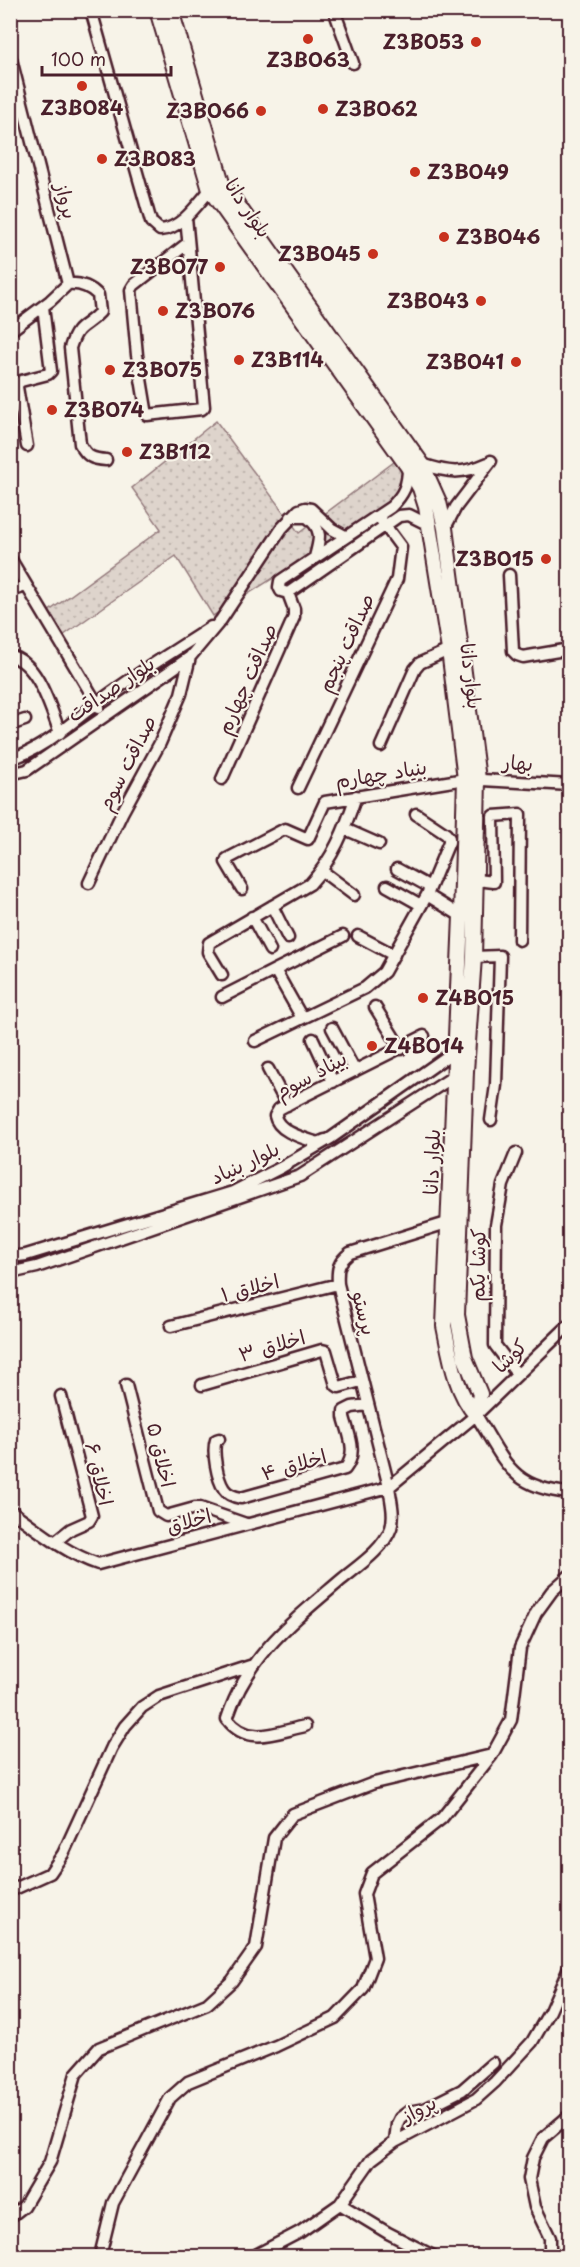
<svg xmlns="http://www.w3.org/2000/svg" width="580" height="2267" viewBox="0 0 580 2267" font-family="'Playpen Sans','Playpen Sans Arabic',sans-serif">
<defs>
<pattern id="park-dots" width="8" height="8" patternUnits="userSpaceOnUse" patternTransform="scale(1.5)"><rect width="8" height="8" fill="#ded4cc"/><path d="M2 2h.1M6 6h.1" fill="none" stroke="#c0b6af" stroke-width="1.8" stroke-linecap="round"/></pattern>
</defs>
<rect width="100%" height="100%" fill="#f7f3e8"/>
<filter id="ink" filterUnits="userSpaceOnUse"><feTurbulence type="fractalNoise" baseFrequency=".0167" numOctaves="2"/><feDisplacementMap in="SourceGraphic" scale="12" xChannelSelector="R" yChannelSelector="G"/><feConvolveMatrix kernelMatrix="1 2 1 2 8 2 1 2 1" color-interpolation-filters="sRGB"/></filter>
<g filter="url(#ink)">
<path fill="url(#park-dots)" stroke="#947a7c" stroke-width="1.5" d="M216 421 299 533 402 456 421 485 213 616 176 556 64 635 48 612 161 529 132 488Z"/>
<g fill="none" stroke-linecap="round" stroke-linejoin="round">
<g stroke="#4a1f2b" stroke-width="15">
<path id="street" d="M91 10 151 222 160 230C181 229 197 205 210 190
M334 10 353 63
M10 55 68 284 50 301 10 331
M186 217 204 407 202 409 147 415 137 355 131 290 134 285 188 243
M68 284C80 283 89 286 98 295L100 312C85 329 78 322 70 348L80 444C87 457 92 459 106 460
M27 446 17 387 18 383 21 381 48 374 51 371 43 307
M422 464C449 473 461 475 488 463
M408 467C408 485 404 494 391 507L280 581 279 587 281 591 288 593 399 516 409 515 429 525
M291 517H307C323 529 320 539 315 557
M445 528 456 507 491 461
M10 558 99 707
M509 575 513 651 517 655 523 657 570 649
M10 591 26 586
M10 656C38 661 51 710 60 733
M10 725 25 720
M381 746 415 669 420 663 449 650
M10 759C44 749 68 725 96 704 132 676 173 652 211 627
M10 774 27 770 190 657 221 620 282 528 299 510 305 508 311 509 332 529 345 536
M222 779 294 617V609L288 593
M298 788 397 579 401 547 381 520
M345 829 379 844
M397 869 430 887
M322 871 354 895
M477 880 494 882 493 816 520 814 519 940
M89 883 122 813 160 743 181 694 190 657
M387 886 421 905
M242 889 226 862 227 859 285 829 308 839 325 802 465 779 570 785
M427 895 461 916
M272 906 288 938
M252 917 270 950
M358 936 394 955
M474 957 500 956 496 1085 491 1120
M275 970 343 936
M222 975 208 952 209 943 310 884C333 859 345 829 356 796
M222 997 275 970 302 1018
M375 1007 401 1049
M332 1028 355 1071
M313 1039 333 1082
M255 1041 365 988 384 972 427 895 449 842V838L446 834 416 814
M268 1069 287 1105
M325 1140 318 1143C304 1138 278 1132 275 1116L279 1109 292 1102 424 1036
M516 1153 503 1185 496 1225 495 1345 517 1374
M10 1257 26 1255 233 1192 282 1167 331 1138 459 1048
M10 1273 37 1267 300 1176 459 1073
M171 1326 338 1284
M126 1385 158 1511 166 1516 195 1508H200L246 1524
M202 1385 322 1350 326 1351 336 1385 339 1387 361 1381
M476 1415C505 1461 510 1488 570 1493
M219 1439 216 1440C212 1451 217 1479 224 1489 228 1495 235 1497 241 1498L345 1469C358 1452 349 1436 344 1417V1411L352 1407 367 1405
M10 1510C38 1530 65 1553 98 1564L389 1487 476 1415 570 1324
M55 1542 71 1529 89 1521 92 1516 61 1396
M305 1726C276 1732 248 1747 227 1719 248 1655 292 1622 341 1580 358 1566 383 1550 391 1528 395 1515 391 1501 389 1487L338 1284C337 1269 338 1262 350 1253L450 1222
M10 1891 50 1873 63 1854 112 1747 125 1726 142 1707 159 1696 254 1665
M395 2142 397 2124 400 2118 408 2112 424 2109 462 2090 493 2063
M340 2204 388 2233 433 2256
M10 2217 24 2206 50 2162 76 2074 99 2048 207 2004 232 1981 256 1947 274 1838 293 1814 374 1783 492 1755
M100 2256 113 2203 170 2098 188 2082 276 2046 335 2018 363 1989 375 1958 364 1894 372 1873 442 1818 492 1755 511 1720 520 1648 536 1613 552 1591 570 1575
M254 2256 300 2232 340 2204 371 2160 395 2142 476 2099 495 2082 532 2042 550 2011 570 1966
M550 2256V2238L535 2207 529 2179 533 2158 543 2138 570 2115"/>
</g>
<g stroke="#4a1f2b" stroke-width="18">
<path id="secondary" d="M157 10 210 190 408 467 420 488 426 507 449 650 465 779 461 916 444 1326C450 1355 455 1392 476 1415
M171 10 222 183 422 464 439 502 445 528 478 779 474 957 466 1071 457 1315 465 1358 480 1394 476 1415"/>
</g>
<use href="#street" stroke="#f7f3e8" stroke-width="10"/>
<use href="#secondary" stroke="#f7f3e8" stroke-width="14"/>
</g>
</g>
<g fill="#c8321e" stroke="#f7f3e8" stroke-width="2">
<circle cx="308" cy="39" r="6"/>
<circle cx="476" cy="42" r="6"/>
<circle cx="82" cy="86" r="6"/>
<circle cx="323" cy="109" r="6"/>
<circle cx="261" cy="111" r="6"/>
<circle cx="102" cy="159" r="6"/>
<circle cx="415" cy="172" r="6"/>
<circle cx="444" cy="237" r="6"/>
<circle cx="373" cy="254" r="6"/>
<circle cx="220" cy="267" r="6"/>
<circle cx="481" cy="301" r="6"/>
<circle cx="163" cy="311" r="6"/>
<circle cx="239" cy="360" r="6"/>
<circle cx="516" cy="362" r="6"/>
<circle cx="110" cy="370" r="6"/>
<circle cx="52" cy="410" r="6"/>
<circle cx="127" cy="452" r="6"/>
<circle cx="546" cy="559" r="6"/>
<circle cx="423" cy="998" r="6"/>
<circle cx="372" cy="1046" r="6"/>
</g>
<g text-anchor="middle" stroke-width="4.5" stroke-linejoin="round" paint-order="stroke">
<g font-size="20" font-weight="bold" fill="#4a1f2b" stroke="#f7f3e8" text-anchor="start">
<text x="464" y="49" text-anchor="end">Z3B053</text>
<text x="308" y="67" text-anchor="middle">Z3B063</text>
<text x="82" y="115" text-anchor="middle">Z3B084</text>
<text x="335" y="116">Z3B062</text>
<text x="249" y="118" text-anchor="end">Z3B066</text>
<text x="114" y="166">Z3B083</text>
<text x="427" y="179">Z3B049</text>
<text x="456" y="244">Z3B046</text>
<text x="361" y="261" text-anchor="end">Z3B045</text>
<text x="208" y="274" text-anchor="end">Z3B077</text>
<text x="469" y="308" text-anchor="end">Z3B043</text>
<text x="175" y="318">Z3B076</text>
<text x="251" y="367">Z3B114</text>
<text x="504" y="369" text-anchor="end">Z3B041</text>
<text x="122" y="377">Z3B075</text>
<text x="64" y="417">Z3B074</text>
<text x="139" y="459">Z3B112</text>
<text x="534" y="566" text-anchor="end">Z3B015</text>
<text x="435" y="1005">Z4B015</text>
<text x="384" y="1053">Z4B014</text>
</g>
<g font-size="20" fill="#4a1f2b" stroke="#f7f3e8">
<text transform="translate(66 201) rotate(76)" y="7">پرواز</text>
<text transform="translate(248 208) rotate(56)" y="7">بلوار دانا</text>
<text transform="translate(346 643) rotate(-65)" y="7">صداقت پنجم</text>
<text transform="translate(471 676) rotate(83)" y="7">بلوار دانا</text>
<text transform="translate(247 679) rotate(-66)" y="7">صداقت چهارم</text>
<text transform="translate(111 689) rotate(-34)" y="7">بلوار صداقت</text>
<text transform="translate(127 763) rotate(-63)" y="7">صداقت سوم</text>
<text transform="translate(518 763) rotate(4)" y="7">بهار</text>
<text transform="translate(381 774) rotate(-9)" y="7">بنیاد چهارم</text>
<text transform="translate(311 1075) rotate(-28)" y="7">بیناد سوم</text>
<text transform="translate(432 1162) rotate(-88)" y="7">بلوار دانا</text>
<text transform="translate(245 1163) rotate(-25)" y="7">بلوار بنیاد</text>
<text transform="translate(478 1265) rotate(-89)" y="7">کوشا یکم</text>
<text transform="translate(250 1288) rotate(-14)" y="7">اخلاق ۱</text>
<text transform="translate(364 1313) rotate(76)" y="7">پرستو</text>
<text transform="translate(272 1346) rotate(-16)" y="7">اخلاق ۳</text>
<text transform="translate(510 1356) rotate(-44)" y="7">کوشا</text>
<text transform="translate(161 1455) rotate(77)" y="7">اخلاق ۵</text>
<text transform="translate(294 1465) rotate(-16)" y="7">اخلاق ۴</text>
<text transform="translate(99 1474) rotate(77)" y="7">اخلاق ۶</text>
<text transform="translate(189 1521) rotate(-15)" y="7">اخلاق</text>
<text transform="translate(419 2109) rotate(-27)" y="7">پرواز</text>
</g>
</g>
<rect width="580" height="2267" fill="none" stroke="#f7f3e8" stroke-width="36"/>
<rect x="18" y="18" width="544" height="2231" fill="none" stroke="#4a1f2b" stroke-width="2" filter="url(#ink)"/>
<path d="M42 66v9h129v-9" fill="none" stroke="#4a1f2b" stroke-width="3"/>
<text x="51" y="66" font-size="18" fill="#4a1f2b" stroke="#f7f3e8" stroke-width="4.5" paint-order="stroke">100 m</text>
</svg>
